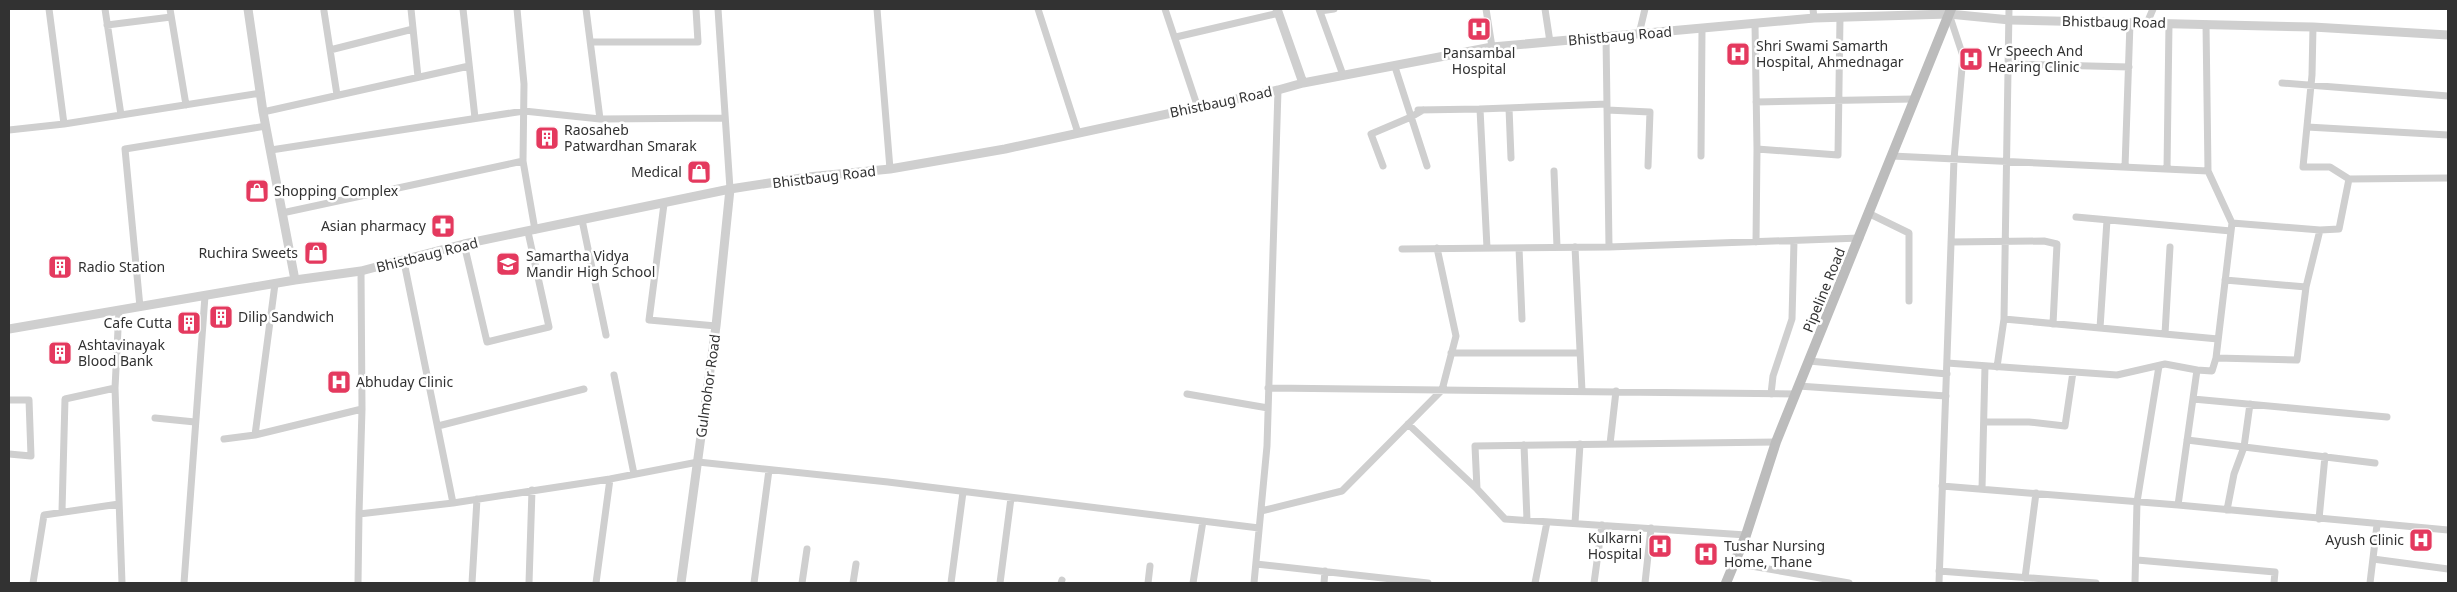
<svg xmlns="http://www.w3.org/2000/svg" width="2457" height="592" viewBox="0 0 2457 592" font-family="'Noto Sans',sans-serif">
<rect width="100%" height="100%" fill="#fff"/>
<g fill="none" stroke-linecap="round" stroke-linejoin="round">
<path stroke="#cfcfcf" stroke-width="7" d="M105 9 121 115 261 93
M170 9 186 105
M411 9 418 77
M463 9 475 118
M517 9 524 84 523 161
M586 9 600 119
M718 9 730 189
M877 9 890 169
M1038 9 1078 133
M1165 9 1198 108
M1319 9 1343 75
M1486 9 1492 47
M1545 9 1550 42
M1813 9 1814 18
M324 11 337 95
M1320 11 1334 9
M2147 23 2153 9
M1755 24 1757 149 1838 155 1840 17
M107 25 171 17
M2313 27 2312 75 2303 167H2330L2349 179
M1639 34 1645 9
M1176 37 1279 13
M1606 37 1609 247
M591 42H698L696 9
M330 50 413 29
M2009 64 2129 67
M1395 67 1427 166
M2282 83 2448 96
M1756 102 1913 99
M1509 108 1511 158
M1418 110 1480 109
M1607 110 1650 112 1648 166
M263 112 469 66
M64 124 121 115
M2307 127 2448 135
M9 130 64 124 49 9
M271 150 524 111 600 119 725 118
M1701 156 1702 29
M1892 156 2208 171
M1383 166 1371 134 1411 117 1423 110
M2125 167 2130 23
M2167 169 2169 24
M1554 171 1557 247
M664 204 649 320 716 326
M282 213 523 161 535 230
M1870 214 1909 233V301
M2076 217 2231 231
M582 220 606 335
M2232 223 2320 230 2339 229 2349 179 2448 178
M1756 242 1757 149
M1951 242 2044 241 2057 244 2053 324
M464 244 487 342 549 327 528 232
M1575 247 1582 391
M1487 248 1480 109 1607 104
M1519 248 1522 319
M1402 249 1609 247 1860 238
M404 262 453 503
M361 271 362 409 359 514 453 503 610 479 698 462 888 482 1259 528
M2225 280 2306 287
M275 284 255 435 362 409
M140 307 125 149 266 126
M119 310 115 388 122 583
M2004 319 2218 339
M2100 328 2107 220
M2165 334 2170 247
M1451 353H1580
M2216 358 2297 360 2306 287 2320 230
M1809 361 1947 374
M1947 363 2117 375 2165 364 2197 370
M1997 367 2004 319 2009 9
M614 375 634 474
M1798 386 1946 396
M1268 388 1796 394
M1187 394 1268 408
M1771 394 1773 376 1792 319 1794 241
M2193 399 2387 417
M9 400H29L31 456 9 454
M155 418 195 422
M1984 422H2029L2065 426 2073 372
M1408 424 1477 489
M438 426 584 389
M224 439 255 435
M2187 440 2375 463
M1610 444 1616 391
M1524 445 1527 520
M1942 486 2178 505 2448 530
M1982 489 1985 366
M2178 505 2197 370 2212 371 2216 358 2232 223 2208 171 2206 24
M2227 510 2234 474 2244 447 2250 404
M62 511 65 399 115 388
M1261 511 1342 491 1442 390 1456 336 1437 248
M2319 519 2325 456
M1575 523 1580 444
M1746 535 1505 519 1477 489 1475 446 1776 442
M2373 559 2448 569
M2137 560 2275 572 2274 583
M1734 563 1849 583
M1256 564 1428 583
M1939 571 2096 583
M2025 578 2036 493
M33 583 44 515 119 504
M184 583 205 296
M358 583 359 514
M472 583 477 499
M529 583 532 490
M596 583 610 479
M754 583 769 470
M802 583 807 549
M853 583 856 564
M951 583 963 492
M1000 583 1011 498
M1061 583 1062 580
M1148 583 1150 566
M1193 583 1203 521
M1254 583 1267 446 1278 90
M1324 583 1325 571
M1535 583 1547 522
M1594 583 1602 525
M1645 583 1651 528
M1939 583 1954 159 1963 56 1949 14
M2135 583 2137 502 2159 366
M2370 583 2377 525"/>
<path stroke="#cfcfcf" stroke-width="9" d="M248 9 263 112 295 280
M1277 9 1303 83
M9 329 295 280 361 271 464 244 730 189 808 177 890 169 1005 149 1278 90 1303 83 1492 47 1814 18 1949 14 2010 20 2313 27 2448 35
M681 583 716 326 730 189"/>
<path stroke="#bcbcbc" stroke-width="10" d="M1726 583 1746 535 1776 442 1951 9"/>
</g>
<defs>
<g id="hospital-square" transform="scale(1.25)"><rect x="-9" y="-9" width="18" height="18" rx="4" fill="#e4395e" stroke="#fff"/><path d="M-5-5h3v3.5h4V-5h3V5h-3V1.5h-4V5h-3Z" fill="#fff"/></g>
<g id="building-square" transform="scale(1.25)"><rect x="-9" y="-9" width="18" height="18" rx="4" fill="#e4395e" stroke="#fff"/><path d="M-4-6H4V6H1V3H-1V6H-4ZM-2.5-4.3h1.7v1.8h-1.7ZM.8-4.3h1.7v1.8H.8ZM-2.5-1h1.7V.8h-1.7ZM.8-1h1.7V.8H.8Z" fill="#fff"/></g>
<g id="shop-square" transform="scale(1.25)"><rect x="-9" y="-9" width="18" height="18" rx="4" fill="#e4395e" stroke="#fff"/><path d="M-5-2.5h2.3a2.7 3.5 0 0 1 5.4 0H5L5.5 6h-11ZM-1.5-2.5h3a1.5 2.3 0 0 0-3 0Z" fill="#fff"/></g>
<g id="pharmacy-square" transform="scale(1.25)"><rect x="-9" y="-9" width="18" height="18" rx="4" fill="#e4395e" stroke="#fff"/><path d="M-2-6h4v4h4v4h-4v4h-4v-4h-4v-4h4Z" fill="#fff"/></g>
<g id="school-square" transform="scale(1.25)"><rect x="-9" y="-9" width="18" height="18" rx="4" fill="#e4395e" stroke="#fff"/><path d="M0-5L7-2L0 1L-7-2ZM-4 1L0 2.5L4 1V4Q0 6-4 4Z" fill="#fff"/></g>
</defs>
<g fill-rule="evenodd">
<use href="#hospital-square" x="1479" y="29"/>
<use href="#hospital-square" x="1738" y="54"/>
<use href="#hospital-square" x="1971" y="59"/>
<use href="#building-square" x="547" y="138"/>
<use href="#shop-square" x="699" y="172"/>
<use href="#shop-square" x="257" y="191"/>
<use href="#pharmacy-square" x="443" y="226"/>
<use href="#shop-square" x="316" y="253"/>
<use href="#school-square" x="508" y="264"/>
<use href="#building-square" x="60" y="267"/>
<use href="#building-square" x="221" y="317"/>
<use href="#building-square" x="189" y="323"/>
<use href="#building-square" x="60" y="353"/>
<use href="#hospital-square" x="339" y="382"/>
<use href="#hospital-square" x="2421" y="540"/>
<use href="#hospital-square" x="1660" y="546"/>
<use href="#hospital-square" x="1706" y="554"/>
</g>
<g text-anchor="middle" stroke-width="5" stroke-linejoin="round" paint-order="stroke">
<g font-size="14" fill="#323232" stroke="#fff">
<text transform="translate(2114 22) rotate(1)" y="5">Bhistbaug Road</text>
<text transform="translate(1620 36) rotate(-5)" y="5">Bhistbaug Road</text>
<text transform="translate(1221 102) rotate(-12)" y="5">Bhistbaug Road</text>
<text transform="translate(824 177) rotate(-7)" y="5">Bhistbaug Road</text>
<text transform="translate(427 255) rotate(-14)" y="5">Bhistbaug Road</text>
<text transform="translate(1824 290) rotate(-68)" y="5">Pipeline Road</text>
<text transform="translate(708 386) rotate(-82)" y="5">Gulmohor Road</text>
</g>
<g font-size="14" fill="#323232" stroke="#fff" text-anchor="start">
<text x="1756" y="51">Shri Swami Samarth<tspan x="1756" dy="16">Hospital, Ahmednagar</tspan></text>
<text x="1988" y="56">Vr Speech And<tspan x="1988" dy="16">Hearing Clinic</tspan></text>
<text x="1479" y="58" text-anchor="middle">Pansambal<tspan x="1479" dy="16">Hospital</tspan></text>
<text x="564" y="135">Raosaheb<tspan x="564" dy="16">Patwardhan Smarak</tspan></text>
<text x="682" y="177" text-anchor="end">Medical</text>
<text x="274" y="196">Shopping Complex</text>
<text x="426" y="231" text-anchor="end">Asian pharmacy</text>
<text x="298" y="258" text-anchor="end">Ruchira Sweets</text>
<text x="526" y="261">Samartha Vidya<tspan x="526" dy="16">Mandir High School</tspan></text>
<text x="78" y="272">Radio Station</text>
<text x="238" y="322">Dilip Sandwich</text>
<text x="172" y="328" text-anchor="end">Cafe Cutta</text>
<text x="78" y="350">Ashtavinayak<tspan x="78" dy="16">Blood Bank</tspan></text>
<text x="356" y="387">Abhuday Clinic</text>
<text x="1642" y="543" text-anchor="end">Kulkarni<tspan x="1642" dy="16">Hospital</tspan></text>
<text x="2404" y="545" text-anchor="end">Ayush Clinic</text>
<text x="1724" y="551">Tushar Nursing<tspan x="1724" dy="16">Home, Thane</tspan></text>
</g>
</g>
<rect width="2457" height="592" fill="none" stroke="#323232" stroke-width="20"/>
</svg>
